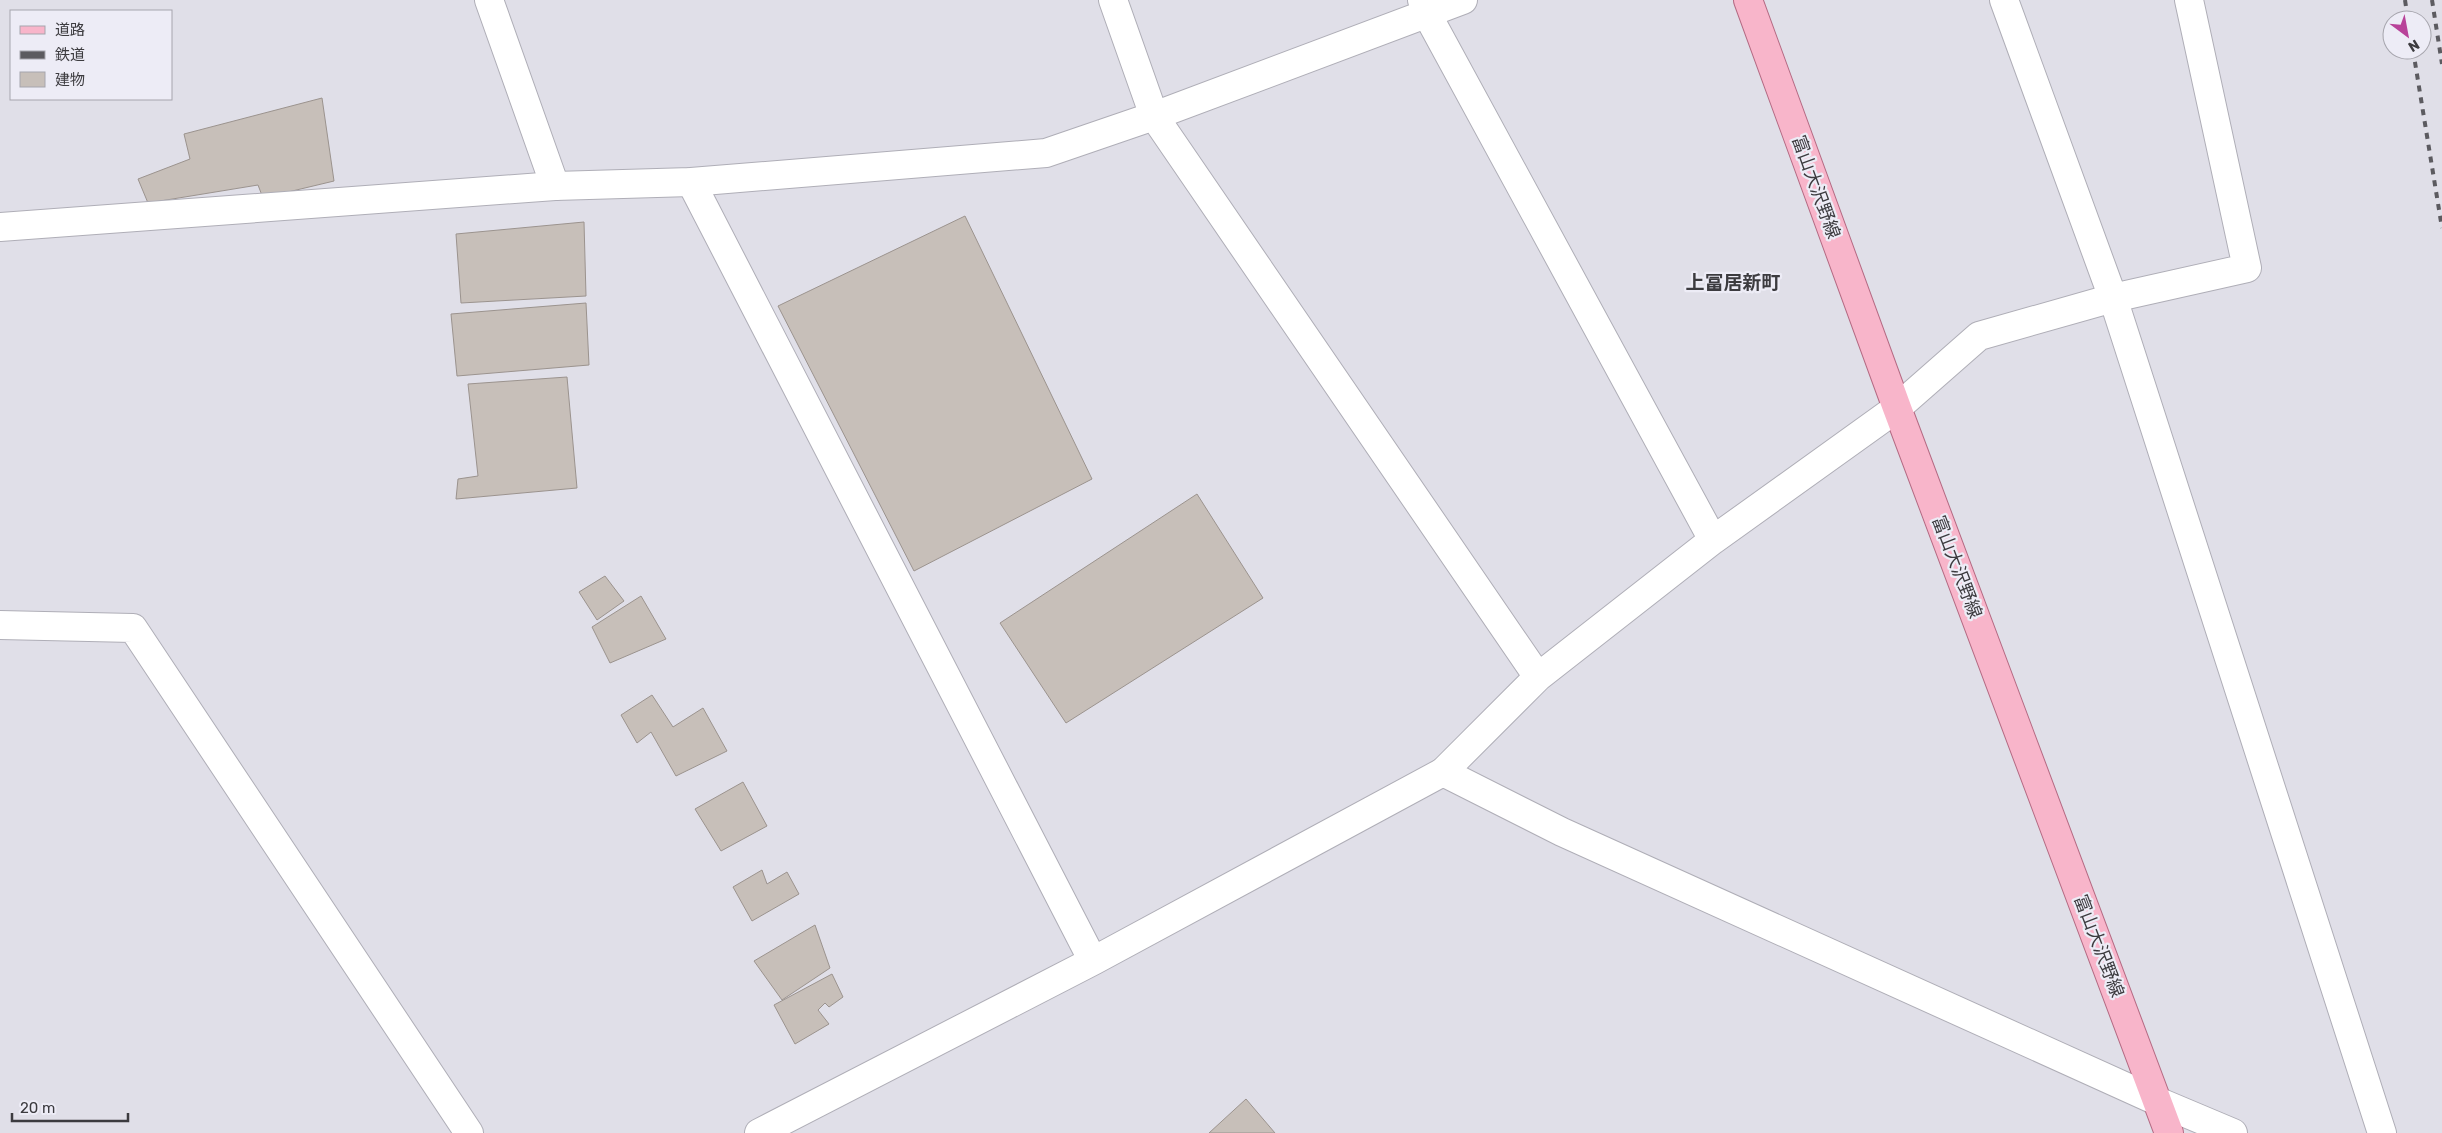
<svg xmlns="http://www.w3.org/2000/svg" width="2442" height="1133" viewBox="0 0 2442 1133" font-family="Rubik,'Noto Sans JP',sans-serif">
<rect width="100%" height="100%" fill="#e0dfe8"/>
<path fill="#c7bfb9" stroke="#9b938e" d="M322 98 334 181 263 198 258 185 148 203 138 179 190 159 184 134Z
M965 216 1092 479 914 571 778 306Z
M584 222 586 296 461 303 456 234Z
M586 303 589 365 457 376 451 314Z
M567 377 577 488 456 499 458 479 478 476 468 384Z
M1197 494 1263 598 1066 723 1000 623Z
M605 576 624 601 597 620 579 592Z
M641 596 666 639 610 663 592 627Z
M652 695 673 727 703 708 727 751 676 776 651 732 637 743 621 715Z
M743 782 767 826 721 851 695 809Z
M762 870 767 884 787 872 799 894 752 921 733 887Z
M815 925 830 968 782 1000 754 961Z
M832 974 843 997 829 1007 825 1003 818 1010 829 1024 795 1044 774 1005Z
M1246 1099 1275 1133H1209Z"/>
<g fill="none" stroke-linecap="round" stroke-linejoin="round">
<g stroke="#afaeb7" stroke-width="30">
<path id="street" d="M1113 0 1154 116 1538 677
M1422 0 1427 14 1713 540
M2004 0 2113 298 2382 1133
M0 227 555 186 691 182 1046 153 1154 116 1463 0
M0 625 133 628 469 1133
M1443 772 1538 677 1713 540 1897 408 1979 336 2113 298 2247 268 2189 0
M2157 1101 2233 1133"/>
</g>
<g stroke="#afaeb7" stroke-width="30">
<path id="secondary" d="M489 0 555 186
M691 182 1093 961
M759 1133 1093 961 1443 772 1562 832 2157 1101"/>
</g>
<g stroke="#b46a83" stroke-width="30">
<path id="primary" d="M1748 0 1897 408 2169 1133"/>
</g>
<use href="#street" stroke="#fff" stroke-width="28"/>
<use href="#secondary" stroke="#fff" stroke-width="28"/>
<use href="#primary" stroke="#f8b5ca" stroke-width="28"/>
<path stroke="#5c5b60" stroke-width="4" stroke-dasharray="6 6" stroke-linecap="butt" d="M2405 0 2408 20
M2432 0 2442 64
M2413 50 2442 228"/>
</g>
<g text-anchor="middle" stroke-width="4.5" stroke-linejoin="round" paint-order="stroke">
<g font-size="18" fill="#3c3b3f" stroke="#edecf6">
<text transform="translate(1816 187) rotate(70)" y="6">富山大沢野線</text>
<text transform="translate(1957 567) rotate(69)" y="6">富山大沢野線</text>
<text transform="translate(2099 946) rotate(69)" y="6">富山大沢野線</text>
</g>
<g font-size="19" font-weight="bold" fill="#3c3b3f" stroke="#edecf6">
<text x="1733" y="289">上冨居新町</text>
</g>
</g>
<rect x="10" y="10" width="162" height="90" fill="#edecf6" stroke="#a6a5ad"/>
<rect x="20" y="26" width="25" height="8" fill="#f8b5ca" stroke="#a6a5ad"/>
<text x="55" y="35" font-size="15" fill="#3c3b3f">道路</text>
<rect x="20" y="51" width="25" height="8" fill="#5c5b60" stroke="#a6a5ad"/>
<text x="55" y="60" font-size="15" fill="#3c3b3f">鉄道</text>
<rect x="20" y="72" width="25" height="15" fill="#c7bfb9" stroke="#a6a5ad"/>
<text x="55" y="85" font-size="15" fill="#3c3b3f">建物</text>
<g transform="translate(2407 35) rotate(148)"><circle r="24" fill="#edecf6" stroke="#a6a5ad"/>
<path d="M0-4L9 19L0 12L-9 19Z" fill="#b84299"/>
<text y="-8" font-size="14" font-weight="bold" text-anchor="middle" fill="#3c3b3f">N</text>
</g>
<path d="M12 1113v8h116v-8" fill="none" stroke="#3c3b3f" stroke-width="2.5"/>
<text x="20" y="1113" font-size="15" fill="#3c3b3f" stroke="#edecf6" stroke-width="4" paint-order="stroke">20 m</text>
</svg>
